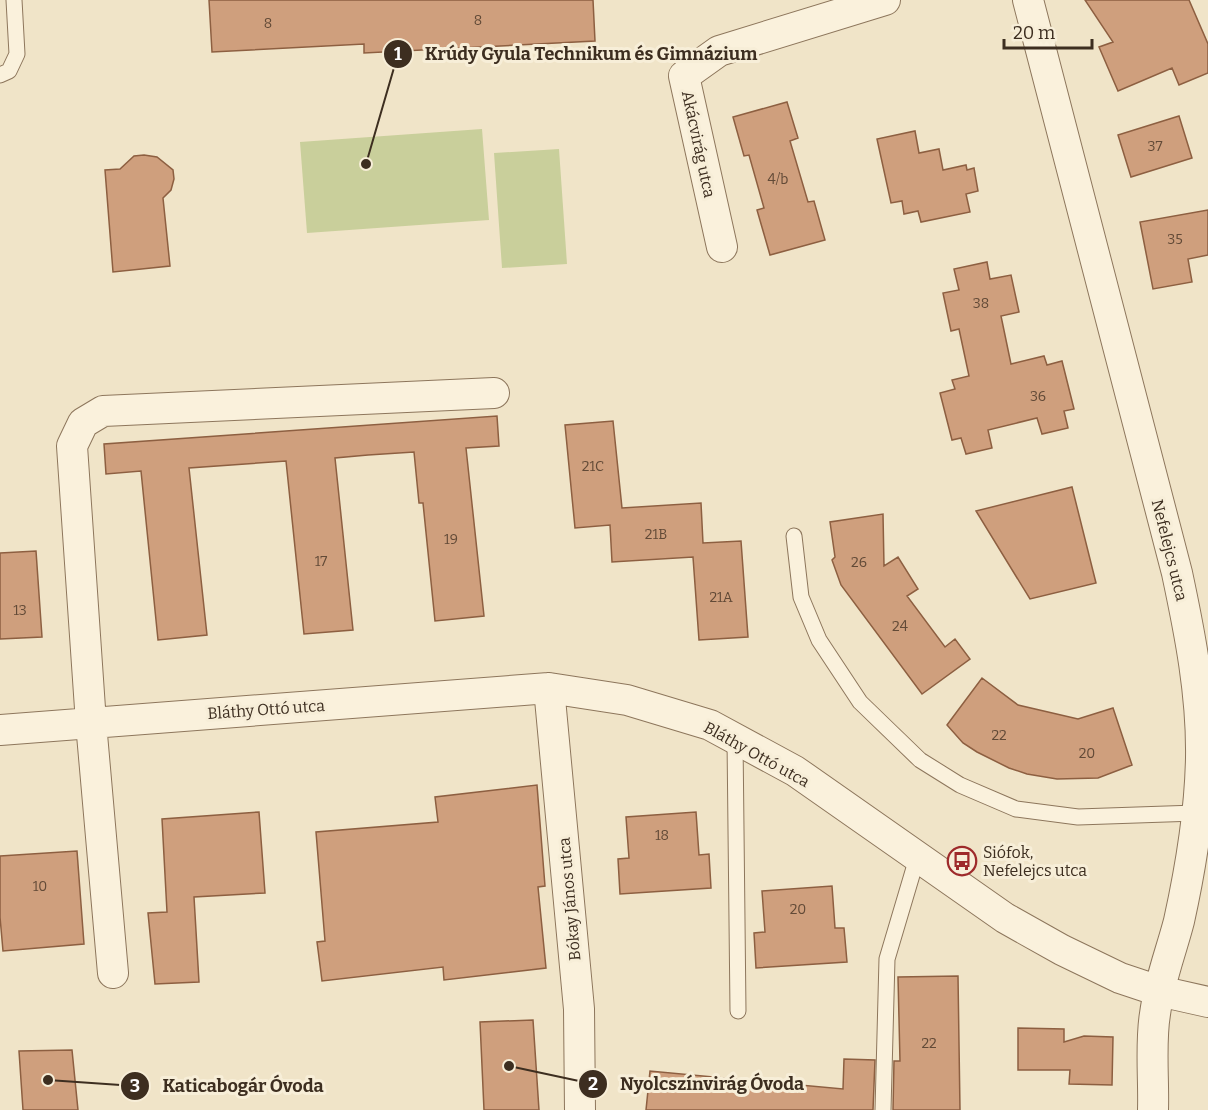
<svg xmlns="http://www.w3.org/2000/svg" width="1208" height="1110" viewBox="0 0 1208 1110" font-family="Bitter,serif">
<rect width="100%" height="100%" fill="#f0e4c8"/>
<path fill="#c9cf9b" d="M482 129 489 220 307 233 300 142Z
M559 149 567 264 502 268 494 153Z"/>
<path fill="#cf9f7d" stroke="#8d5f41" stroke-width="1.5" d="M209 0H593L595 41 364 53V44L212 52Z
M1085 0H1189L1208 44V73L1179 85 1172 68 1118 91 1099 47 1113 42Z
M787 102 798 138 790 141 808 202 814 201 825 240 770 255 757 210 764 208 749 155 744 156 733 117Z
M1179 116 1192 158 1131 177 1118 135Z
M915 131 919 153 939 149 943 170 966 165 967 170 974 168 978 191 966 194 970 212 921 222 918 211 904 214 902 201 891 203 877 139Z
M144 155 157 157 173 170 174 179 171 190 163 198 170 266 113 272 105 170 120 169 134 156Z
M1208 210V255L1188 259 1192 282 1153 289 1140 222Z
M987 262 990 279 1011 275 1019 312 1001 316 1011 364 1044 356 1047 365 1062 361 1074 409 1064 411 1068 428 1042 434 1037 418 988 430 992 448 966 454 961 438 952 440 940 393 955 389 952 380 969 376 959 329 951 331 943 293 959 290 954 269Z
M497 416 499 446 466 448 484 616 435 621 423 503H419L414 452 368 455 335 458 353 630 304 634 286 461 189 468 207 635 158 640 141 471 106 474 104 444Z
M613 421 622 508 701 503 703 543 741 541 748 637 699 640 693 557 612 562 610 525 575 528 565 425Z
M1072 487 1096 583 1030 599 976 511Z
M883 514 884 566 898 557 918 589 907 596 945 647 955 639 970 659 922 694 841 585 832 560 835 557 830 522Z
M36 551 42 637 0 639V553Z
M982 678 1018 705 1078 719 1113 708 1132 765 1098 778 1057 779 1027 774 1009 768 977 752 963 743 947 725Z
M537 785 545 886 538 887 546 968 444 980 443 967 322 981 317 942 325 941 316 832 438 822 435 797Z
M259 812 265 893 194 897 199 982 155 984 148 913 167 912 162 819Z
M696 812 699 855 709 854 711 888 620 894 618 859 629 858 626 817Z
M77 851 84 944 3 951 0 917V856Z
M832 886 835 928H844L847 962 756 968 754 933 765 932 762 891Z
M958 976 960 1110H893L894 1061H900L898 977Z
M533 1020 539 1110H484L480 1022Z
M1018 1028 1064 1029V1042L1084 1036 1113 1037 1112 1085 1069 1084 1070 1070H1018Z
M72 1050 78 1110H23L19 1051Z
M844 1059 875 1060 873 1110H646L650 1071 843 1089Z"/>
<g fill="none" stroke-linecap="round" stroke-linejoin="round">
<g stroke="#8d765c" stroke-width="17">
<path id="lane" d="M0 75 9 71 17 54 14 0
M794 536 801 597 819 640 860 702 920 760 960 785 1016 809 1078 817 1196 813
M735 739 738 1011
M883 1110 887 959 917 858"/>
</g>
<g stroke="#8d765c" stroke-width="32">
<path id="street" d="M1028 0 1177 573C1190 634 1202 695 1201 758 1200 810 1190 871 1179 921 1171 952 1159 982 1155 1014 1150 1043 1154 1080 1153 1110
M722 247 684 76 719 51 885 0
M549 688 579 1009 580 1110
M0 730 549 688 627 700 710 725 795 771 1005 918 1062 950 1120 978 1159 991 1208 1002
M113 973 91 723 72 446 83 423 103 411 494 393"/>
</g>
<use href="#lane" stroke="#faf1dc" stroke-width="15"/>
<use href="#street" stroke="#faf1dc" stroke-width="30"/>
</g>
<defs>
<g id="bus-ring" transform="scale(1.5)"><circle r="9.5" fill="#f7eed8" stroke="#9e2a2b" stroke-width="1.5"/><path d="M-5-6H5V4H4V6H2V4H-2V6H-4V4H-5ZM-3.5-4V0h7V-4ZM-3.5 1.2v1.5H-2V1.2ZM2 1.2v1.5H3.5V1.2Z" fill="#9e2a2b"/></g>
</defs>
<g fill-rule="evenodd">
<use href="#bus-ring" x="962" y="861"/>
</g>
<g text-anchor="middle" stroke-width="6" stroke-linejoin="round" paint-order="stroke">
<g font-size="14" fill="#624a37">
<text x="478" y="25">8</text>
<text x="268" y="28">8</text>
<text x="1155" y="151">37</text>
<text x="778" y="184">4/b</text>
<text x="1175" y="244">35</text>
<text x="981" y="308">38</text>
<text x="1038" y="401">36</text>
<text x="593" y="471">21C</text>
<text x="656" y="539">21B</text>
<text x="451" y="544">19</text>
<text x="321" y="566">17</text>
<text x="859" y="567">26</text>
<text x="721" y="602">21A</text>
<text x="20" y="615">13</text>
<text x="900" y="631">24</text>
<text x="999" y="740">22</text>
<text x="1087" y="758">20</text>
<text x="662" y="840">18</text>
<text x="40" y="891">10</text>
<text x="798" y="914">20</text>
<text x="929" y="1048">22</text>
</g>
<g font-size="16" fill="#3d2e20" stroke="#f7eed8">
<text transform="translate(699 144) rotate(78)" y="6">Akácvirág utca</text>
<text transform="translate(1170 550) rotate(76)" y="6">Nefelejcs utca</text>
<text transform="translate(266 709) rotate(-4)" y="6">Bláthy Ottó utca</text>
<text transform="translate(757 754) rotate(29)" y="6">Bláthy Ottó utca</text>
<text transform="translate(569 899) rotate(-95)" y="6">Bókay János utca</text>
</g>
<g font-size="16" fill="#3d2e20" stroke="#f7eed8" text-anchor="start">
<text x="983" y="858">Siófok,<tspan x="983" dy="18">Nefelejcs utca</tspan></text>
</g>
</g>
<path fill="none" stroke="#3d2e20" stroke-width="2" d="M366 164L398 54M509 1066L593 1084M48 1080L135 1086"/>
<g fill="#3d2e20" stroke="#f7eed8" stroke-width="2">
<circle cx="366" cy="164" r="6"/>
<circle cx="509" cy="1066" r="6"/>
<circle cx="48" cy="1080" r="6"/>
<circle cx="398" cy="54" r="15"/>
<circle cx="593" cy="1084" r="15"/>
<circle cx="135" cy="1086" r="15"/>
</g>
<g font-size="18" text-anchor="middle" font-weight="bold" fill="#fff">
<text x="398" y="60">1</text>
<text x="593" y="1090">2</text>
<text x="135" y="1092">3</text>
</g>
<g font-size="18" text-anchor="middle" font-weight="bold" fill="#3d2e20" stroke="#f7eed8" stroke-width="6" stroke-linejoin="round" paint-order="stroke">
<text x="591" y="60">Krúdy Gyula Technikum és Gimnázium</text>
<text x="712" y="1090">Nyolcszínvirág Óvoda</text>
<text x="243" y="1092">Katicabogár Óvoda</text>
</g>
<path d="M1004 39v9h88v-9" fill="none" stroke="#3d2e20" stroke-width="3"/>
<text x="1013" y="39" font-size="18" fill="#3d2e20" stroke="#f7eed8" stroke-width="4.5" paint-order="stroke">20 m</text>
</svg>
